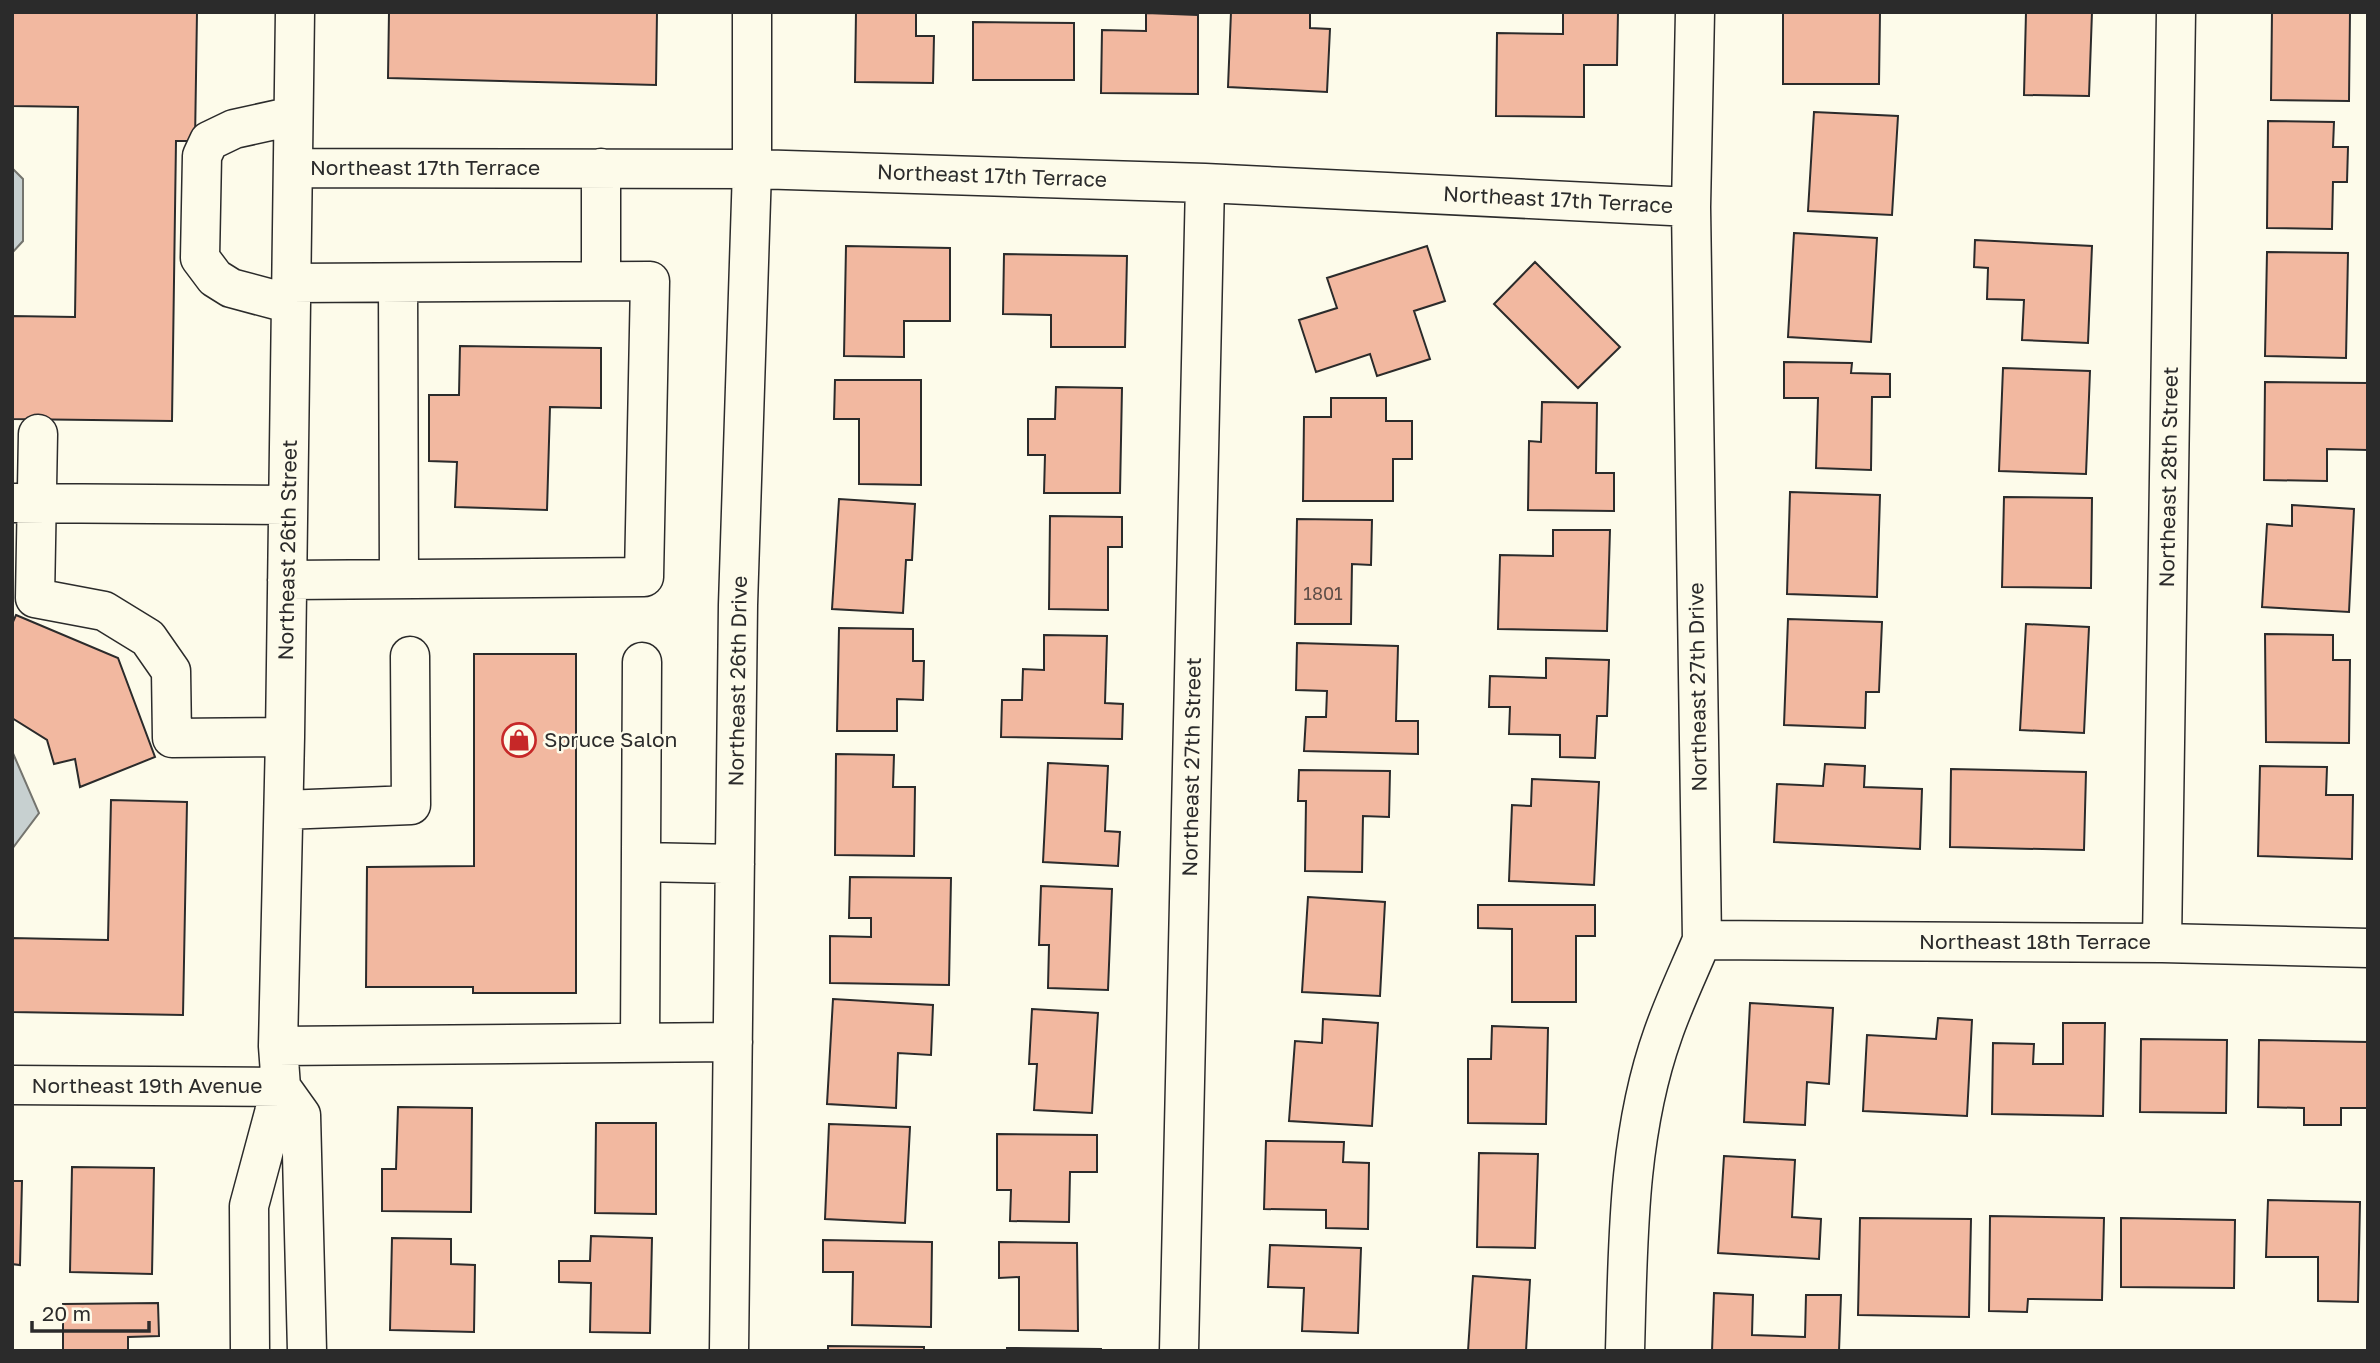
<svg xmlns="http://www.w3.org/2000/svg" width="2380" height="1363" viewBox="0 0 2380 1363" font-family="'Golos Text',sans-serif">
<rect width="100%" height="100%" fill="#fdfbea"/>
<path fill="#c7d0d0" stroke="#74746e" stroke-width="2" d="M12 168 23 179V241L12 253Z
M12 751 39 813 12 849Z"/>
<path fill="#f2b8a0" stroke="#2b2b2b" stroke-width="2" d="M12 12H197L195 141H176L172 421 12 419V316L75 317 78 107 12 106Z
M389 12H657L656 85 388 78Z
M856 12H916V36H934L933 83 855 82Z
M1231 12H1310V28L1330 29 1327 92 1228 87Z
M1563 12H1618L1617 65H1584V117L1496 116 1497 33 1563 34Z
M1783 12H1880L1879 84H1783Z
M2026 12H2092L2089 96 2024 95Z
M2272 12H2350L2349 101 2271 100Z
M1146 13 1198 15V94L1101 93 1102 30 1146 31Z
M973 22 1074 23V80H973Z
M1814 112 1898 116 1892 215 1808 211Z
M2268 121 2334 122 2333 147H2348L2347 182H2333L2332 229 2267 228Z
M1794 233 1877 238 1871 342 1788 337Z
M1975 240 2092 246 2088 343 2022 340 2024 300 1987 299 1988 268 1974 267Z
M846 246 950 248V321H904V357L844 356Z
M1427 246 1445 301 1414 311 1430 359 1377 376 1370 354 1316 372 1299 320 1337 308 1327 278Z
M2267 252 2348 253 2346 358 2265 356Z
M1004 254 1127 256 1125 347H1051V315L1003 314Z
M1535 262 1620 347 1578 388 1494 304Z
M460 346 601 348V408L550 407 547 510 455 507 457 462 429 461V395H459Z
M1784 362 1852 363 1851 373 1890 374V397H1872L1871 470 1816 468 1818 398H1784Z
M2003 368 2090 371 2086 474 1999 471Z
M835 380H921V485L859 484V419H834Z
M2265 382 2368 383V450L2327 449V481L2264 480Z
M1056 387 1122 388 1120 493H1044L1045 455H1028V419H1055Z
M1331 398H1386V421H1412V459H1393V501H1303L1304 417H1331Z
M1542 402 1597 403 1596 473H1614V511L1528 510 1529 441 1541 442Z
M1790 492 1880 495 1877 597 1787 594Z
M2004 497 2092 498 2091 588 2002 587Z
M839 499 915 504 912 560H906L903 613 832 609Z
M2292 505 2354 509 2349 612 2262 607 2267 524 2292 526Z
M1050 516 1122 517V547H1108V610L1049 609Z
M1297 519 1372 520 1371 565 1352 564 1351 624H1295Z
M1553 530H1610L1607 631 1498 629 1500 555 1553 556Z
M16 615 118 658 155 757 80 787 75 759 54 764 47 740 12 718V624Z
M1788 619 1882 622 1879 692H1866L1865 728 1784 725Z
M2026 624 2089 627 2084 733 2020 730Z
M839 628 913 629V661H924L923 700 897 699V731H837Z
M2265 634 2333 635V660H2350L2349 743 2266 742Z
M1044 635 1107 636 1105 703 1123 704 1122 739 1001 737 1002 700H1022L1023 669 1044 670Z
M1297 643 1398 646 1396 721H1418V754L1304 751 1306 717H1326L1327 691 1296 690Z
M474 654H576V993H473V987H366L367 867 474 866Z
M1546 658 1609 660 1607 716H1597L1595 758 1560 757V735L1509 734 1510 707H1489L1490 676 1546 678Z
M836 754 894 755 893 787H915L914 856 835 855Z
M1048 763 1108 766 1105 831 1120 832 1118 866 1043 862Z
M1825 764 1865 766 1864 787 1922 789 1920 849 1774 842 1777 784 1823 786Z
M2260 766 2327 767 2326 795H2353L2352 859 2258 856Z
M1951 769 2086 772 2084 850 1950 847Z
M1299 770 1390 771 1389 817 1363 816 1362 872 1305 871 1306 801H1298Z
M1532 779 1599 782 1594 885 1509 881 1512 805 1531 806Z
M111 800 187 802 183 1015 12 1012V938L108 940Z
M850 877 951 878 949 985 830 983V936L871 937V918H849Z
M1041 886 1112 889 1108 990 1048 988 1049 945H1039Z
M1308 897 1385 902 1380 996 1302 992Z
M1478 905H1595V936H1576V1002H1512V929L1478 928Z
M833 999 933 1005 931 1055 898 1053 896 1108 827 1104Z
M1750 1003 1833 1008 1829 1084 1807 1082 1805 1125 1744 1122Z
M1032 1009 1098 1013 1092 1113 1034 1110 1037 1064H1029Z
M1938 1018 1972 1020 1967 1116 1863 1111 1867 1035 1936 1039Z
M1323 1019 1378 1023 1372 1126 1289 1121 1295 1041 1322 1043Z
M2063 1023H2105L2103 1116 1992 1114 1993 1043 2034 1044 2033 1064H2063Z
M1492 1026 1548 1028 1546 1124 1468 1123V1059H1491Z
M2141 1039 2227 1040 2226 1113 2140 1112Z
M2259 1040 2368 1042V1108H2341V1125H2304V1108L2258 1107Z
M398 1107 472 1108 471 1212 382 1211V1169H396Z
M596 1123H656V1214L595 1213Z
M829 1124 910 1127 905 1223 825 1219Z
M997 1134 1097 1135V1172H1070L1069 1222 1010 1221 1011 1190H997Z
M1266 1141 1344 1142 1343 1162 1369 1163 1368 1229 1326 1228V1210L1264 1209Z
M1479 1153 1538 1154 1535 1248 1477 1247Z
M1724 1156 1795 1160 1792 1217 1821 1219 1819 1259 1718 1253Z
M72 1167 154 1168 152 1274 70 1272Z
M12 1181H22L20 1265 12 1264Z
M2268 1200 2360 1202 2358 1302 2318 1301V1257H2266Z
M1990 1216 2104 1218 2102 1300 2028 1299 2027 1312 1989 1311Z
M1860 1218 1971 1219 1969 1317 1858 1315Z
M2121 1218 2235 1220 2234 1288 2121 1287Z
M591 1236 652 1238 650 1333 590 1332 591 1283 559 1282V1261H590Z
M392 1238 451 1239V1264L475 1265 474 1332 390 1330Z
M823 1240 932 1242 931 1327 852 1325 853 1272H823Z
M999 1242 1077 1243 1078 1331 1019 1330V1277L999 1278Z
M1270 1245 1361 1248 1358 1333 1302 1331 1304 1288 1268 1287Z
M1473 1276 1530 1280 1526 1351H1468Z
M1714 1293 1753 1295 1752 1335 1805 1337 1806 1295H1841L1839 1351H1712Z
M158 1303 159 1336 128 1337V1351H63V1304Z
M828 1346 924 1347V1351H828Z
M1007 1348 1101 1349V1351H1007Z"/>
<g fill="none" stroke-linecap="round" stroke-linejoin="round">
<g stroke="#2b2b2b" stroke-width="41">
<path id="minor" d="M293 168 752 169 1205 183 1691 207
M601 281V168
M398 283 399 579
M291 304 231 288 215 278 200 258 202 156 209 141 234 129 293 116
M38 434 35 598 104 611 148 638 171 671 172 738 285 737
M12 503 288 505
M287 580 644 577 650 281 291 283
M284 810 411 805 410 656
M641 862 735 864
M1702 940 2162 943 2368 948
M2162 943 2176 12
M640 1043 642 662
M278 1046 733 1042
M12 1085 281 1087
M281 1087 301 1115 307 1351
M250 1351 249 1206 281 1087 278 1046 285 737 295 12
M729 1351 738 605 752 169V12
M1179 1351 1205 183
M1625 1351C1628 1245 1627 1135 1663 1034 1674 1002 1689 971 1702 940L1691 207 1695 12"/>
</g>
<use href="#minor" stroke="#fdfbea" stroke-width="38"/>
</g>
<defs>
<g id="shop-ring" transform="scale(1.75)"><circle r="9.5" fill="#fdfbea" stroke="#c62828" stroke-width="1.5"/><path d="M-5-2.5h2.3a2.7 3.5 0 0 1 5.4 0H5L5.5 6h-11ZM-1.5-2.5h3a1.5 2.3 0 0 0-3 0Z" fill="#c62828"/></g>
</defs>
<g fill-rule="evenodd">
<use href="#shop-ring" x="519" y="740"/>
</g>
<g text-anchor="middle" stroke-width="5" stroke-linejoin="round" paint-order="stroke">
<g font-size="18" fill="#5d4e48">
<text x="1323" y="600">1801</text>
</g>
<g font-size="21" fill="#2b2b2b" stroke="#fdfbea">
<text x="425" y="175">Northeast 17th Terrace</text>
<text transform="translate(992 176) rotate(2)" y="7">Northeast 17th Terrace</text>
<text transform="translate(1558 200) rotate(3)" y="7">Northeast 17th Terrace</text>
<text transform="translate(2169 477) rotate(-89)" y="7">Northeast 28th Street</text>
<text transform="translate(288 550) rotate(-89)" y="7">Northeast 26th Street</text>
<text transform="translate(738 681) rotate(-89)" y="7">Northeast 26th Drive</text>
<text transform="translate(1698 687) rotate(-91)" y="7">Northeast 27th Drive</text>
<text transform="translate(1192 767) rotate(-89)" y="7">Northeast 27th Street</text>
<text x="2035" y="949">Northeast 18th Terrace</text>
<text x="147" y="1093">Northeast 19th Avenue</text>
</g>
<g font-size="21" fill="#2b2b2b" stroke="#fdfbea" text-anchor="start">
<text x="544" y="747">Spruce Salon</text>
</g>
</g>
<rect width="2380" height="1363" fill="none" stroke="#2b2b2b" stroke-width="28"/>
<path d="M32 1321v10h117v-10" fill="none" stroke="#2b2b2b" stroke-width="3.5"/>
<text x="42" y="1321" font-size="21" fill="#2b2b2b" stroke="#fdfbea" stroke-width="5" paint-order="stroke">20 m</text>
</svg>
